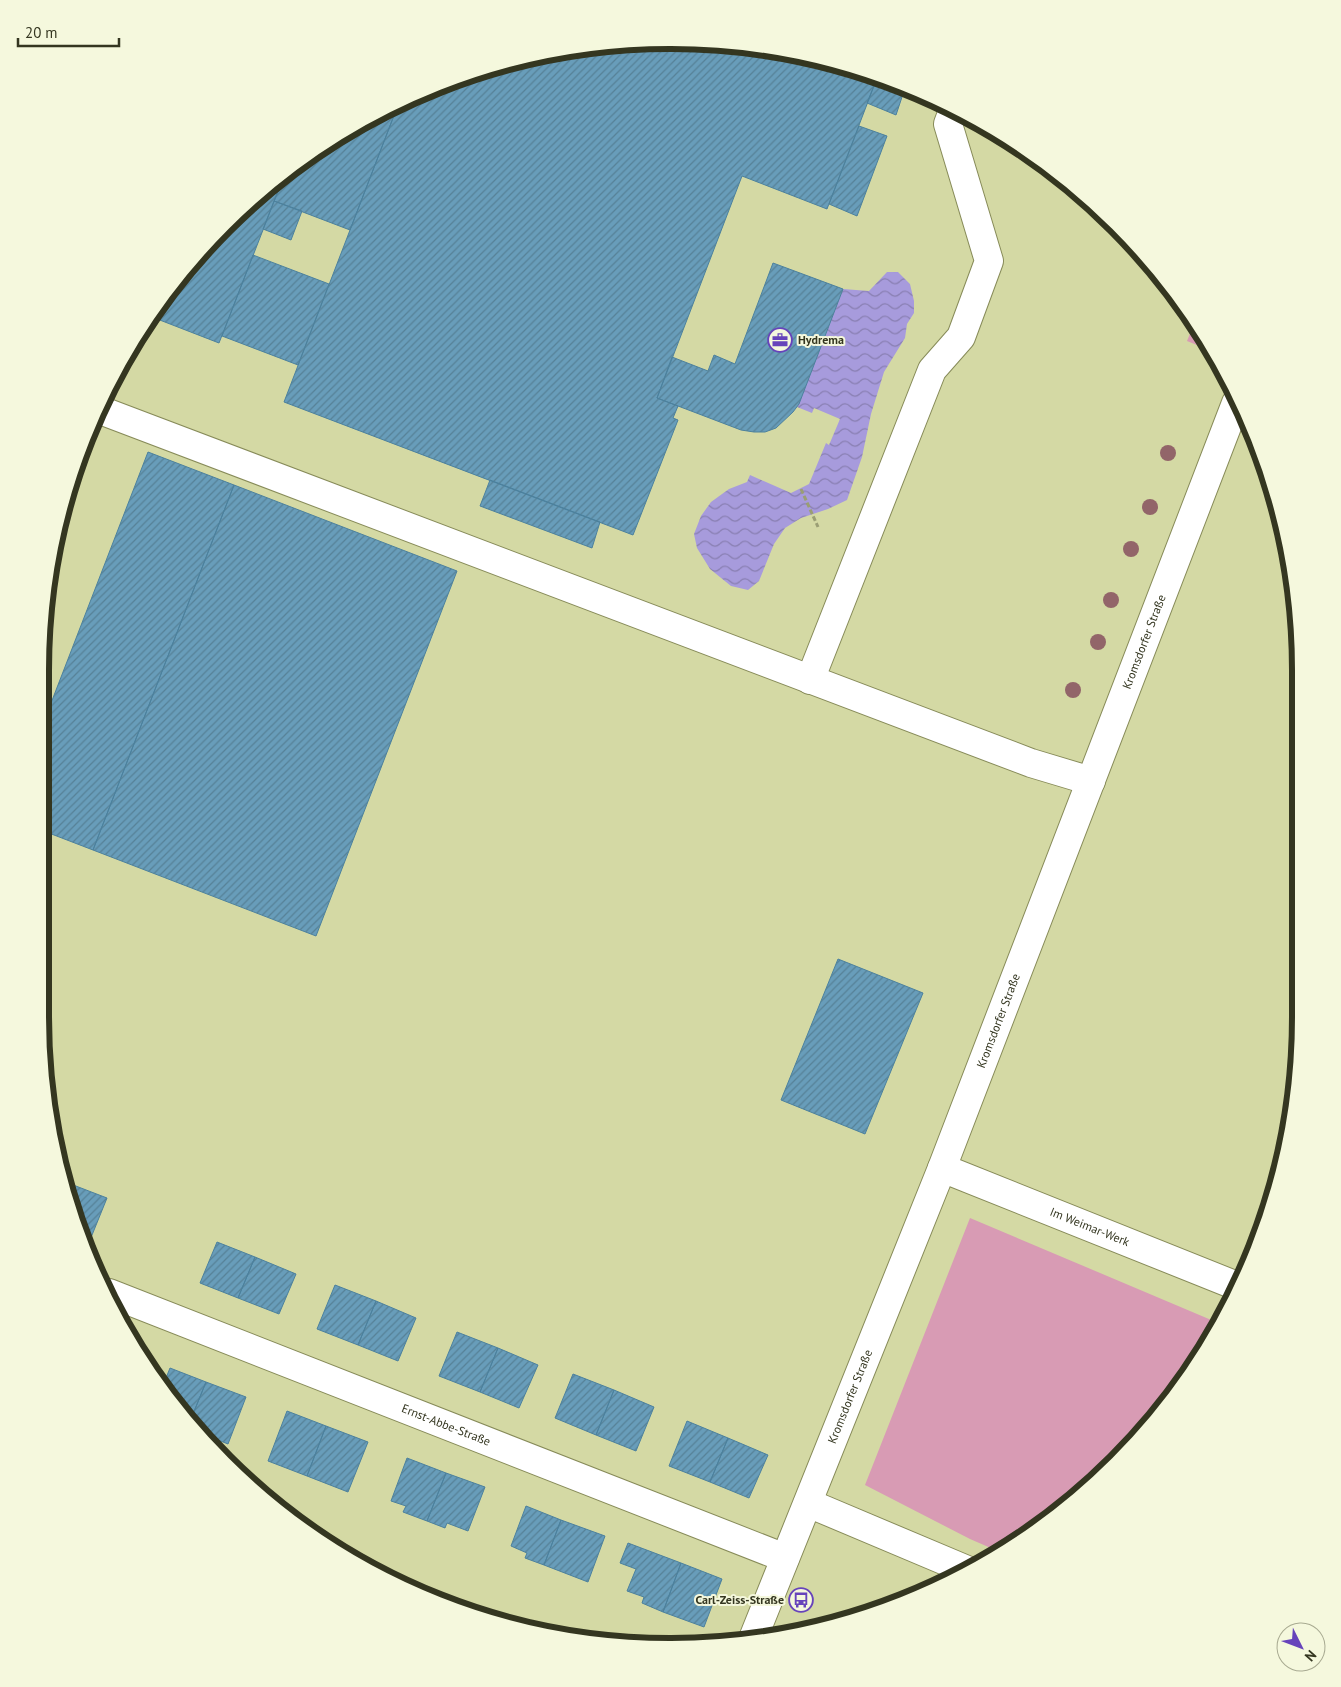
<svg xmlns="http://www.w3.org/2000/svg" width="1341" height="1687" viewBox="0 0 1341 1687" font-family="'PT Sans',sans-serif">
<defs>
<pattern id="water-waves" width="16" height="10" patternUnits="userSpaceOnUse" patternTransform="scale(1.25)"><rect width="16" height="10" fill="#a79bdc"/><path d="M0 5q4-4 8 0t8 0" fill="none" stroke="#897fb2"/></pattern>
<pattern id="building-hatch" width="6" height="6" patternUnits="userSpaceOnUse" patternTransform="scale(1.25)"><rect width="6" height="6" fill="#689dba"/><path d="M-1 1l2-2M0 6l6-6M5 7l2-2" fill="none" stroke="#568197"/></pattern>
</defs>
<rect width="100%" height="100%" fill="#d4d9a4"/>
<path fill="#d89bb4" d="M1194 324 1214 352 1187 341Z
M970 1218 1216 1322 1171 1400 1086 1490 1000 1552 970 1539 865 1485Z"/>
<path fill="url(#water-waves)" d="M887 272H898L910 284 914 301V313L907 324 905 338 884 372 871 414 862 457 847 500 828 509 801 518 785 528 774 544 759 581 748 590 731 586 710 569 697 548 694 534 701 516 711 502 729 489 747 482 750 475 791 493 809 484 826 443 829 445 840 419 814 408 812 413 797 407 843 289 869 291Z"/>
<path fill="url(#building-hatch)" stroke="#4c819d" d="M712 41 834 62 877 78 827 209 742 176 657 398 678 406 673 418 678 420 633 535 284 402 398 105 468 73 588 45Z
M877 78 905 88 896 115 867 103Z
M398 105 350 230 274 201 284 176 356 124Z
M859 126 887 136 857 216 829 204Z
M284 176 219 343 152 317 196 255 255 196Z
M274 201 302 211 291 240 263 229Z
M253 255 329 284 298 365 222 336Z
M773 263 843 289 799 404 793 412 776 428 765 432H754L741 430 657 398 672 357 708 371 714 355 735 364Z
M148 452 234 485 93 850 41 830V729Z
M490 480 600 522 592 548 480 506Z
M234 485 457 571 316 936 93 850Z
M838 959 923 993 865 1134 781 1100Z
M68 1183 107 1198 90 1240 86 1239 65 1189Z
M217 1242 255 1257 238 1298 200 1283Z
M255 1257 296 1274 279 1314 238 1298Z
M335 1285 376 1301 358 1345 317 1329Z
M376 1301 416 1318 398 1361 358 1345Z
M457 1332 498 1348 480 1392 439 1376Z
M498 1348 538 1365 519 1408 480 1392Z
M170 1368 206 1382 191 1419 164 1383Z
M573 1374 614 1390 596 1435 555 1418Z
M206 1382 246 1397 228 1444 203 1434 191 1419Z
M614 1390 654 1407 636 1451 596 1435Z
M287 1411 326 1426 307 1476 268 1461Z
M687 1421 728 1438 710 1482 669 1466Z
M326 1426 368 1442 348 1492 307 1476Z
M728 1438 768 1455 749 1498 710 1482Z
M407 1458 446 1473 427 1521 403 1512 406 1506 391 1501Z
M446 1473 485 1487 468 1531 447 1523 445 1528 427 1521Z
M526 1506 561 1520 544 1565 525 1558 527 1553 511 1546Z
M561 1520 605 1536 588 1582 544 1565Z
M628 1543 681 1563 663 1612 642 1603 644 1597 627 1591 636 1569 620 1563Z
M681 1563 722 1579 704 1627 663 1612Z"/>
<g fill="none" stroke-linecap="round" stroke-linejoin="round">
<g stroke="#878b59" stroke-width="30">
<g id="minor">
<path d="M100 410 1031 763 1091 781"/>
<path d="M810 680 932 370 961 337 989 261 948 124 954 108"/>
<path id="s1" d="M942 1168 1237 1286"/>
<path id="s2" d="M109 1293 785 1558"/>
<path d="M808 1503 967 1570"/>
<path id="s3" d="M754 1636 942 1168 1236 403"/>
</g>
</g>
<path stroke="#9a9e74" stroke-width="3" stroke-dasharray="5 2.5" stroke-linecap="butt" d="M801 489 818 527"/>
<use href="#minor" stroke="#fff" stroke-width="28"/>
</g>
<g fill="#926569">
<circle cx="1168" cy="453" r="8"/>
<circle cx="1150" cy="507" r="8"/>
<circle cx="1131" cy="549" r="8"/>
<circle cx="1111" cy="600" r="8"/>
<circle cx="1098" cy="642" r="8"/>
<circle cx="1073" cy="690" r="8"/>
</g>
<defs>
<g id="office-ring" transform="scale(1.25)"><circle r="9.5" fill="#f5f8dd" stroke="#6743bb" stroke-width="1.5"/><path d="M-6-3h4V-5.5h4V-3h4V5H-6ZM-1-4.5V-3h2v-1.5ZM-6 0V1H6V0Z" fill="#6743bb"/></g>
<g id="bus-ring" transform="scale(1.25)"><circle r="9.5" fill="#f5f8dd" stroke="#6743bb" stroke-width="1.5"/><path d="M-5-6H5V4H4V6H2V4H-2V6H-4V4H-5ZM-3.5-4V0h7V-4ZM-3.5 1.2v1.5H-2V1.2ZM2 1.2v1.5H3.5V1.2Z" fill="#6743bb"/></g>
</defs>
<g fill-rule="evenodd">
<use href="#office-ring" x="780" y="340"/>
<use href="#bus-ring" x="801" y="1600"/>
</g>
<g text-anchor="middle" stroke-width="4" stroke-linejoin="round" paint-order="stroke">
<g font-size="12" font-weight="bold" fill="#343620" stroke="#f5f8dd" text-anchor="start">
<text x="798" y="344">Hydrema</text>
<text x="784" y="1604" text-anchor="end">Carl-Zeiss-Straße</text>
</g>
<g font-size="12" fill="#343620" stroke="#f5f8dd">
<text dy="4" stroke="none"><textPath href="#s3" startOffset="1068">Kromsdorfer Straße</textPath></text>
<text dy="4" stroke="none"><textPath href="#s3" startOffset="662">Kromsdorfer Straße</textPath></text>
<text dy="4" stroke="none"><textPath href="#s1" startOffset="159">Im Weimar-Werk</textPath></text>
<text dy="4" stroke="none"><textPath href="#s3" startOffset="258">Kromsdorfer Straße</textPath></text>
<text dy="4" stroke="none"><textPath href="#s2" startOffset="362">Ernst-Abbe-Straße</textPath></text>
</g>
</g>
<path d="M0 0H1341V1687H0ZM670 49H671A621 621 0 0 1 1292 670V1017A621 621 0 0 1 671 1638H670A621 621 0 0 1 49 1017V670A621 621 0 0 1 670 49Z" fill="#f5f8dd" fill-rule="evenodd"/>
<path fill="none" stroke="#343620" stroke-width="6" d="M670 49H671A621 621 0 0 1 1292 670V1017A621 621 0 0 1 671 1638H670A621 621 0 0 1 49 1017V670A621 621 0 0 1 670 49Z"/>
<g transform="translate(1301 1647) rotate(132)"><circle r="24" fill="#f5f8dd" stroke="#a8aa91"/>
<path d="M0-4L9 19L0 12L-9 19Z" fill="#6743bb"/>
<text y="-8" font-size="14" font-weight="bold" text-anchor="middle" fill="#343620">N</text>
</g>
<path d="M18 38v8h101v-8" fill="none" stroke="#343620" stroke-width="2.5"/>
<text x="25" y="38" font-size="15" fill="#343620" stroke="#f5f8dd" stroke-width="4" paint-order="stroke">20 m</text>
</svg>
